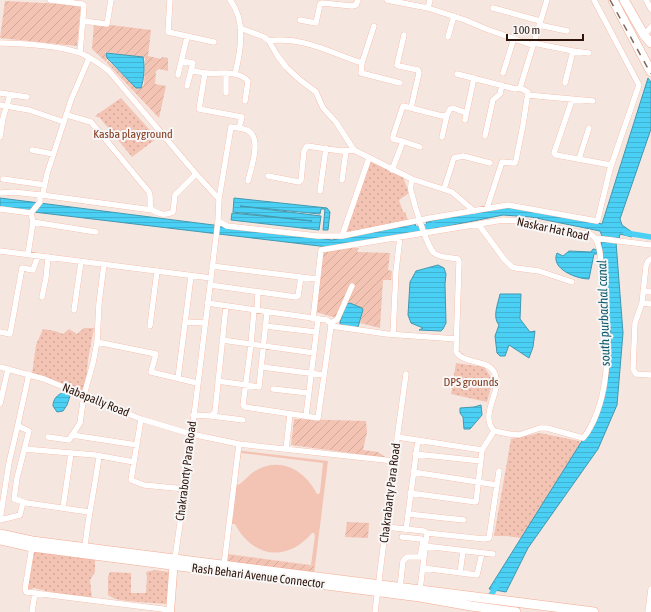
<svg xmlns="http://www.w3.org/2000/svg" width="651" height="612" viewBox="0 0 651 612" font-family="'Asap Condensed',sans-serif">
<defs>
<pattern id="grass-dots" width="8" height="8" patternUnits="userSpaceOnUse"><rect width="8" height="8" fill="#f3c3b3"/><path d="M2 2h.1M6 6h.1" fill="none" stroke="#d1a799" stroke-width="1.8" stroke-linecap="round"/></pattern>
<pattern id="garden-furrows" width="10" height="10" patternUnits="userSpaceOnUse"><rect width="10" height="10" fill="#f3c3b3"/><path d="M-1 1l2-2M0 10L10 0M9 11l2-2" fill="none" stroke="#d1a799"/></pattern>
<pattern id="water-rules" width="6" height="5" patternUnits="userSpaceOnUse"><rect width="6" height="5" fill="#4ad0f5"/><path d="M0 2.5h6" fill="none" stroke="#41b2d1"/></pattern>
</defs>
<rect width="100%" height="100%" fill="#f6e6e0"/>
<path fill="url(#grass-dots)" d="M121 98 157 138 132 157 100 118 95 116Z
M370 161 403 177 409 193 399 200 403 212H405L408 220 346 234Z
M84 328H94L88 360 85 392 58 382 32 374 36 345 43 329 55 331 63 334 69 329 77 334Z
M456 363 484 367 493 380 487 402 451 394Z
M540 433 579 441 585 453 528 539 507 536H494L511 439Z
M32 547 95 555V572L90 580 92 599 72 597 34 588 26 591Z
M155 570 169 572 166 604 127 601 115 599 108 595V577L110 572 131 573V593H146L147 577 146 572Z"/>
<path fill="url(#garden-furrows)" d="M5 1 81 5 77 46 0 38Z
M94 23 151 30 148 56 161 59 162 57 168 58V71L159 69 156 71 155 84 166 86 159 118 107 63 108 61 136 88 140 89 144 85 145 58 105 52 107 60 106 62 92 49Z
M323 248H359L357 252 390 253 388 270 392 271 391 280H383L380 328 360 323 363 312 360 307 352 304 341 317H333L316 312Z
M294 419 366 421 367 432 363 450 378 452 387 458 291 445Z
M347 522 369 523 368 538 345 537Z
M225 554 315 566 314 572 222 561Z"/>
<path fill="#f3c3b3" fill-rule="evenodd" d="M236 450 328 461 315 566 225 554ZM241 453 323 463 320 492 319 494H317C305 470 280 456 255 471 248 475 244 482 238 485L237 483ZM232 524H235C252 557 287 563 312 533H314L315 536 311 565 228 554Z"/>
<path fill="url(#water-rules)" stroke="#4298ae" d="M106 53 143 57C145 66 144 79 141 88H136L107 58Z
M648 78 651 82V129L620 219 622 225 632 232V237L620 234 619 239 602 236 600 231 531 217 503 215 429 230 426 222 497 206H515L602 224Z
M0 198 332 240 415 224 418 232 328 247 0 208Z
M234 198 327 208 330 212 328 230H323L325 209H321L320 214 240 206 321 216 319 230 231 220 232 213 312 221 233 212Z
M601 240 616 242 623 333 617 405 598 449 528 548 506 592 489 589 597 417 608 379 611 336Z
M593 249 599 250 598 254H594L589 279C577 279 550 269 557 253L563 256 569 251 591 252Z
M438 265 444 268 446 274 445 284 446 323 443 329 441 331 419 330 423 328 411 323 408 315 410 282 416 271Z
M500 294H521L520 319 530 332 535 331 533 347 529 358 509 345 505 356H500L497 353 495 336 499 325C492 317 498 304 500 294Z
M350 303 362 308 363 310 358 327 351 328 340 324V322L346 304Z
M64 392 70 396 67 405 63 411 57 412 53 406C53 399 57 395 64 392Z
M481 405 482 415 470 429H464L463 417 460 413V408L474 407Z"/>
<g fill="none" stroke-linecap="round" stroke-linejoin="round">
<path stroke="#4ad0f5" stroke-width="5.5" d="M410 230 434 225
M626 233 651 237
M480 612 498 584"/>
<g stroke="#f5aa90" stroke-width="6">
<path id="street" d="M50 0 82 4 84 5 80 53
M170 0 168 32 214 42
M230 0C246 20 241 50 235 74
M387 0 428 8 465 20 486 29 532 45
M646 0 651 9
M428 8 430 0
M493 8 540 21
M300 20 316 23 320 4 322 3 352 6 356 5 358 0
M83 21 107 24 111 0
M539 25 567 31
M240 28 264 37 269 41 277 55 286 67 300 80 316 92 323 108 336 122 354 150 412 179C411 183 410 187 411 191 414 203 426 245 434 253 440 258 450 257 458 259L459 262 456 352C465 365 490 359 495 374 502 394 479 413 494 431L509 434 519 435 540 428H547L583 438C588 433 591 426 594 420 613 377 607 327 602 282 600 269 603 243 592 235L521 221 503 220 321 250 313 319
M404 35 397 65 399 66 418 70 419 73 411 108
M644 35 651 27
M448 37 454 16
M269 41C302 36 331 53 362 63L374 26
M0 43C25 44 56 45 80 53 90 57 100 64 109 71L196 174 219 199 218 221 185 489 175 558
M533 43 573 51 565 83
M573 51 589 53
M182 61 193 63 187 86
M362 63 361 73 400 83
M191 71C196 71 202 73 207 73 220 74 238 70 248 81L245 101
M205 73 199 109 242 117 239 128
M503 73 514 38
M457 74 515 89 520 88 547 0
M178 75 187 37
M0 93 27 97
M226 93V73
M527 95 593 101
M572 100 554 153 556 155 611 165
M0 105 29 110 64 122
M67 115 91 122 149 192C152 197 148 205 152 210
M465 120 474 78
M485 136 493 100 500 94 502 85
M0 137 3 118 10 95
M442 137 447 115
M402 141 420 147
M32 150 53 154
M579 159 589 128
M392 170 402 144V141L393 139V136L403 106 442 116 447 115 450 109 453 108 466 113
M268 176 299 182 301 180 304 151 307 146 341 151 354 150
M3 179 45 185
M412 179 452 192 474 211
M342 180 346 151
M444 189 454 158 463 156 490 163
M320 191 326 148
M0 193 14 192 40 195 43 193 47 174 71 100 89 58
M42 195 152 210C159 214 165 216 173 212L175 195 196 174
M219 199 231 127C237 128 245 128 250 132 261 141 251 168 248 181
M487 208 502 162 513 163H515L516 160 523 125 528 92 520 88
M0 209 31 213 40 202V195
M218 221 227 226 318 236H342L430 218 508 205 597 221 598 219 610 169 639 85 594 0
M33 222 96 232
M479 225 504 259 512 267 516 268 539 271 572 282
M342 236 369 158
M595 238 651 245
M0 251 211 278
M28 254 33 222 31 213
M651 259 648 261 646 266 642 303 635 323 633 369 636 374 651 375
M104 264 99 303 97 342 156 354 151 372 197 383
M212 266 317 279
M210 285 296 297 298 296 301 277
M643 291 651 292
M42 297 46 278 48 257
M207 303 327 320 330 323 331 326 318 418 245 407 243 405 251 344 254 310
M642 303 651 304
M74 310 81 262
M257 310 258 293
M185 322 205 323
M330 323 337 320 352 286
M150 326 157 271
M265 326 316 332
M331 326 387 334 456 339
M0 332 10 334 22 268 33 270 38 256
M393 334 396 271 400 237
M222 340 314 353
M0 367 44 379 141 419 191 434 239 444 394 461
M262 367 324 375
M29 374 18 424 20 427 29 431 17 478 14 499 27 503 89 512
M178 378 191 276
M218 381 259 387 267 312
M273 389 308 393
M0 404 8 369
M193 415 211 416 215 412 226 306
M211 416 243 420
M306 416 318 319
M141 419 131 480 144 485 185 489
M72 435 137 445
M48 437 69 440 80 423 84 395 93 363 97 342
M397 437 482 450
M24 449 95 455 134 462
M286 449 290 414
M415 454 481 461
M413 472 497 485
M410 493 476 502 482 450 494 431
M63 508 71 453
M408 514 464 520
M0 520 9 463 18 424
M0 520 20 515 23 502
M386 527 424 531 427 533 420 590
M406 530 418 440
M427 533 484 539 489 538 499 471
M425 546 493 554
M32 547 25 589 26 592 170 610
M85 547C88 516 95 487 99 456
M224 565 239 444
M423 568 477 575 482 553
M460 573 463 551
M400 587 403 561 407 557H420L423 541 421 539 402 537
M32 612 35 593
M375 612 394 461 406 374
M648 612 651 589"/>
</g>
<g stroke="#f5aa90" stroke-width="9">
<path id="secondary" d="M170 612 174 559"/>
</g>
<g stroke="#f5aa90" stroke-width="10">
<path id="primary" d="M613 0 651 72
M624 0 644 35 651 43
M0 534 32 541 594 612
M0 540 32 547 420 597 471 606 516 612"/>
</g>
<use href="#street" stroke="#fff" stroke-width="5.5"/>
<use href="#secondary" stroke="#fff" stroke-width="8"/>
<use href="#primary" stroke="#fff" stroke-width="9"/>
<path stroke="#7d665d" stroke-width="1.5" stroke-dasharray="7 7" stroke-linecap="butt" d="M610 0 651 74"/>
</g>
<g text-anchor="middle" stroke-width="4" stroke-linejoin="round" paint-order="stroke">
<g font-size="12" fill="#84391d" stroke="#f7f7f7">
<text x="133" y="138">Kasba playground</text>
<text x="471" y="386">DPS grounds</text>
</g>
<g font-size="12" fill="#2f140a" stroke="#f7f7f7">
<text transform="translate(553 229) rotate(12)" y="4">Naskar Hat Road</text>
<text transform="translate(96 400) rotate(22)" y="4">Nabapally Road</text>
<text transform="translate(186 471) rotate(-83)" y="4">Chakraborty Para Road</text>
<text transform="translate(390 493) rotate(-83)" y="4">Chakrabarty Para Road</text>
<text transform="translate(258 576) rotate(7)" y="4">Rash Behari Avenue Connector</text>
</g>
<g font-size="13" font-style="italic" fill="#0c596c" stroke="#f7f7f7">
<text transform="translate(603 313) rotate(-92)" y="5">south purbachal canal</text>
</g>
</g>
<path d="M507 34v6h76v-6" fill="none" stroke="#2f140a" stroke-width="2"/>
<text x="513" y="34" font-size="12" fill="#2f140a" stroke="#f7f7f7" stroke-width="3" paint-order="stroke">100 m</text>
</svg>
